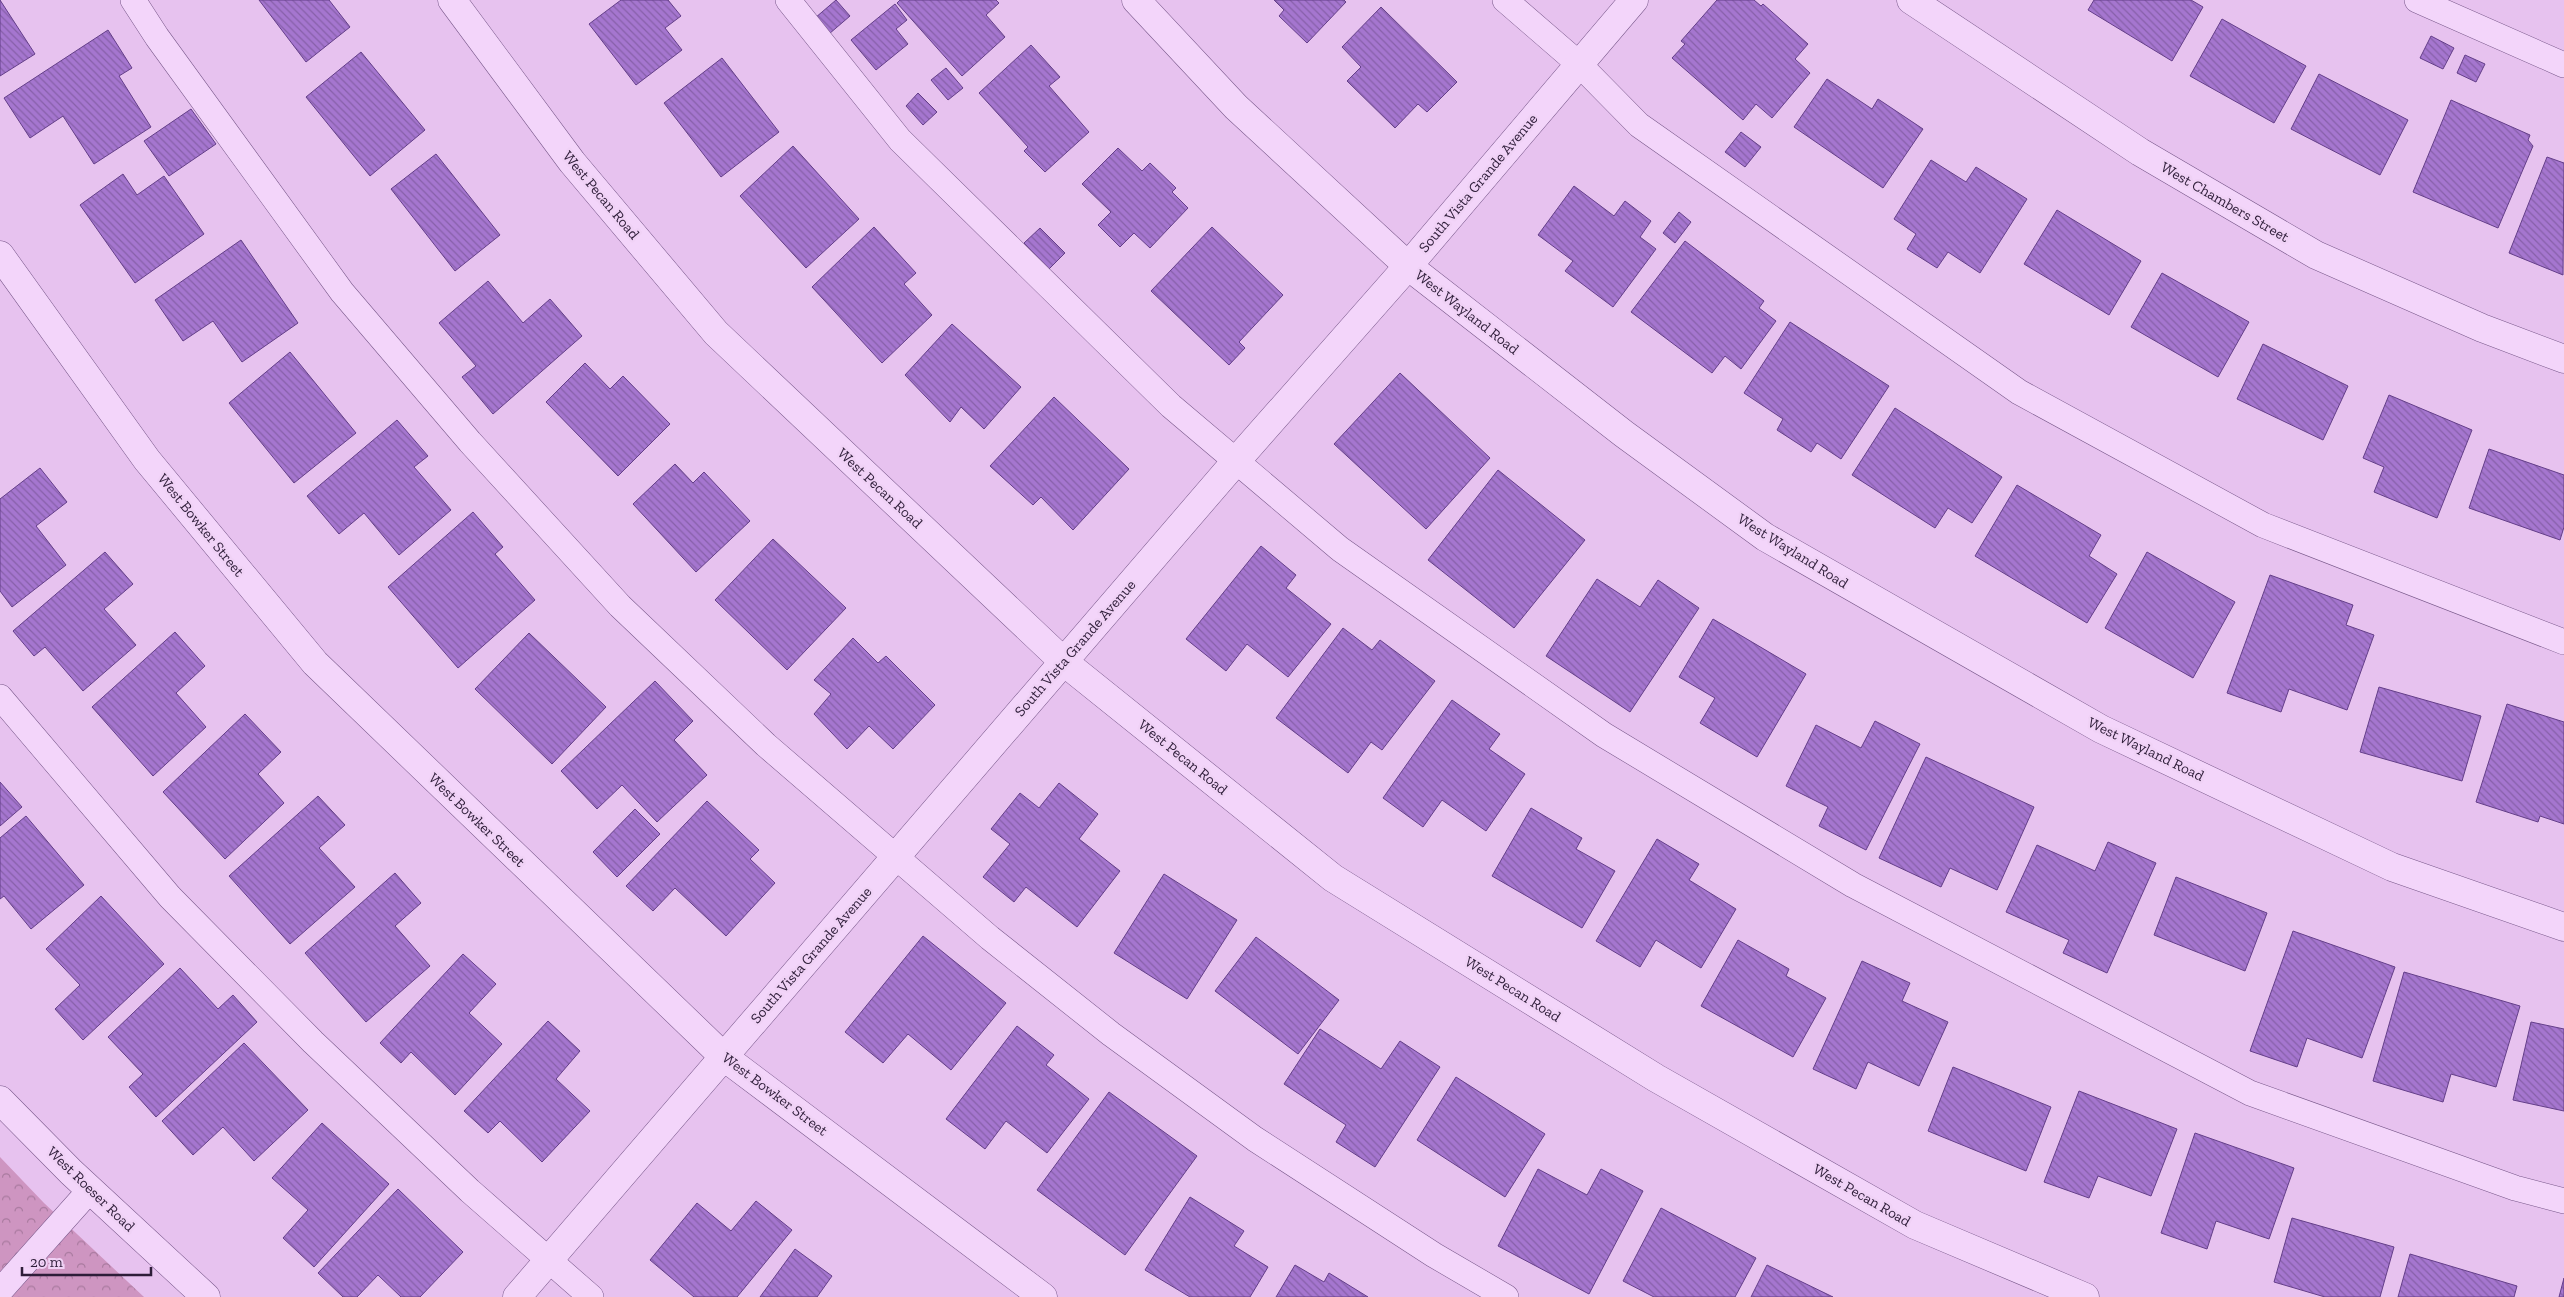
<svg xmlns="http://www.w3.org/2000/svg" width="2564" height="1297" viewBox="0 0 2564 1297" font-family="'Zilla Slab',serif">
<defs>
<pattern id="forest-crowns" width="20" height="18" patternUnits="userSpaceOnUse" patternTransform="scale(1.25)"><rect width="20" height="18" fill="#ce95c1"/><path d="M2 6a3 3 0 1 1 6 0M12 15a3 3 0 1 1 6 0" fill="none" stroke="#a8799e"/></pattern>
<pattern id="building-back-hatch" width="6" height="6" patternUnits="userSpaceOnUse" patternTransform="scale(1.25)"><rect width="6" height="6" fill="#a576cf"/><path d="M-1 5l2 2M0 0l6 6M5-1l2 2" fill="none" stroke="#8760a9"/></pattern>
</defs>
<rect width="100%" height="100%" fill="#e7c2ef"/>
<path fill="url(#forest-crowns)" d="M0 1157 44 1203 144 1297H0Z"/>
<path fill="url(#building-back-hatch)" stroke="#643e89" d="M0 0 35 54 0 76Z
M259 0H329L350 27 306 62Z
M621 0H668L681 16 665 28 682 50 636 85 589 24Z
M836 0 850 16 829 34 815 18Z
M900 0H996L999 3 986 15 1005 37 962 76 897 3Z
M1274 0H1344L1346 2 1307 43 1279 16 1284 10Z
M1717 0H1754L1761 6 1763 4 1808 44 1795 59 1810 73 1772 118 1756 104 1743 120 1672 58 1685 44 1681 41Z
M2094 0H2191L2203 7 2172 61 2088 10Z
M895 4 907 20 896 29 908 44 876 70 851 40Z
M1381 7 1457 82 1427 112 1418 104 1395 128 1347 81 1361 67 1342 47Z
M2222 19 2306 66 2274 123 2190 76Z
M108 30 132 68 119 76 151 127 94 164 63 116 30 138 4 98Z
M2431 36 2454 48 2443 69 2420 58Z
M1031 45 1060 77 1049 86 1089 132 1045 172 1024 151 1028 147 979 93Z
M361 52 425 130 370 176 306 97Z
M2465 55 2485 64 2476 82 2457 73Z
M722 58 779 132 721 177 664 103Z
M946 68 963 88 948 100 931 80Z
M2319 74 2408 120 2380 175 2291 129Z
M1827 79 1872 109 1878 99 1923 129 1883 188 1794 127Z
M918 93 937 112 923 125 906 106Z
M2451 100 2530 135 2528 140 2533 146 2498 228 2413 192Z
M191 109 216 144 169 176 144 141Z
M1741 132 1761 147 1745 167 1725 152Z
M793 146 859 219 806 268 740 196Z
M1118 148 1142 171 1150 163 1176 188 1172 192 1188 208 1150 248 1134 233 1120 247 1098 225 1111 212 1082 184Z
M436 154 500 235 455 271 391 189Z
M2547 157 2564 163 2563 275 2509 253Z
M1931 160 1966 182 1976 167 2027 199 1980 273 1948 252 1937 268 1907 249 1916 234 1894 219Z
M123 174 137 195 164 176 204 234 135 283 80 205Z
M1574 186 1614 216 1625 201 1651 221 1640 237 1656 249 1613 307 1565 271 1573 261 1538 235Z
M2057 210 2141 261 2109 315 2024 264Z
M1679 212 1691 222 1675 243 1663 233Z
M874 227 916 273 904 284 932 315 882 363 812 287Z
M1212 227 1283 295 1239 342 1245 348 1229 365 1151 291Z
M1040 228 1065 253 1049 269 1024 243Z
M241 240 298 323 242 362 213 321 183 341 155 300Z
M1685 241 1764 301 1759 308 1776 321 1741 369 1725 356 1712 373 1631 312Z
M2162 273 2249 322 2218 377 2131 327Z
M488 281 523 323 550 299 582 336 493 414 462 377 476 366 439 323Z
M1790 322 1889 386 1841 459 1817 443 1811 452 1777 430 1783 419 1744 393Z
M952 324 1021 387 984 429 961 407 950 422 905 375Z
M2263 344 2348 386 2323 440 2237 399Z
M290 352 356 433 294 483 229 403Z
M585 363 610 389 623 376 670 424 618 476 546 402Z
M1400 373 1490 458 1426 529 1334 444Z
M2389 395 2472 430 2437 518 2374 492 2384 467 2363 458Z
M1054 397 1129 469 1073 530 1041 497 1033 505 990 466Z
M1895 408 2002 477 1972 523 1948 508 1935 528 1852 475Z
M397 420 428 456 414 467 451 510 399 555 364 513 339 534 307 496Z
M2489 449 2564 475V527L2560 540 2469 508Z
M675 464 693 483 704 472 750 521 696 572 633 504Z
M40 468 67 502 36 526 66 565 12 607 0 591V499Z
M1498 470 1585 540 1514 628 1428 560Z
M2017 485 2101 535 2089 556 2117 574 2087 623 1975 556Z
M473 512 503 547 495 554 535 600 458 668 388 587Z
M773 539 846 608 787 670 715 600Z
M1261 546 1296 575 1286 588 1331 624 1288 677 1247 644 1226 671 1186 639Z
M105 552 133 584 104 609 136 645 83 691 45 647 34 656 13 631Z
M2147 552 2235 602 2193 678 2105 628Z
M2270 575 2353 605 2346 625 2374 635 2347 710 2289 689 2281 712 2227 693Z
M1597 579 1640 607 1658 580 1699 608 1630 712 1546 656Z
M1713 619 1806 674 1757 757 1700 723 1715 698 1679 677Z
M1343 628 1372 650 1380 640 1435 681 1382 750 1371 742 1348 773 1276 718Z
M175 632 205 666 176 693 206 727 153 776 92 707Z
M529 633 606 707 552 764 475 689Z
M853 638 878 663 886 656 935 705 893 749 869 726 847 749 814 714 831 694 814 680Z
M655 681 693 721 674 740 707 775 657 822 622 785 597 809 561 771Z
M2379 687 2481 716 2462 781 2360 752Z
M1452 700 1500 734 1489 749 1525 774 1486 831 1442 800 1423 827 1383 798Z
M2507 704 2564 722V824L2540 816 2538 822 2476 802Z
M245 714 281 752 258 774 284 803 225 859 163 792Z
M1875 721 1920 744 1866 850 1819 826 1828 807 1786 786 1816 725 1861 748Z
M1926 757 2034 807 1997 890 1950 868 1941 887 1879 858Z
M0 782 22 807 0 826Z
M1059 783 1098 814 1079 839 1120 871 1077 927 1026 887 1014 902 983 877 1010 844 991 829 1020 793 1039 808Z
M318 796 345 825 319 848 355 887 290 944 229 876Z
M707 801 759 850 750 859 775 883 726 936 675 888 653 911 626 886Z
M1531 808 1582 838 1576 849 1615 871 1582 928 1492 876Z
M635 809 660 834 617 877 593 852Z
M26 816 84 885 31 929 4 896 0 899V838Z
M1657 839 1699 864 1689 880 1736 909 1701 968 1656 940 1640 967 1596 941Z
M2108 842 2156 863 2107 973 2063 953 2069 940 2006 912 2037 845 2095 871Z
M395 873 421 903 395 926 430 966 366 1022 305 953Z
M1164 874 1237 920 1187 999 1114 953Z
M2176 877 2267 913 2245 971 2154 935Z
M101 896 164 964 83 1040 55 1009 80 985 46 949Z
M2293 931 2395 967 2362 1058 2307 1038 2297 1067 2250 1051Z
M923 936 1006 1003 951 1070 908 1034 883 1063 845 1032Z
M1256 937 1339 1000 1298 1054 1215 991Z
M1738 940 1789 969 1786 976 1826 998 1793 1057 1701 1006Z
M463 954 496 984 469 1013 502 1044 455 1095 411 1052 401 1063 380 1043Z
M1862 961 1910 983 1902 1001 1948 1022 1919 1086 1868 1062 1856 1089 1813 1069Z
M180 968 218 1009 233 995 257 1022 156 1117 129 1087 143 1074 108 1037Z
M2404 972 2520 1006 2496 1087 2451 1074 2443 1102 2373 1081Z
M548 1021 580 1051 556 1079 590 1111 542 1162 500 1121 488 1133 464 1111Z
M2531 1022 2564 1029V1111L2513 1100Z
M1017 1026 1054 1055 1046 1065 1089 1099 1047 1153 1006 1121 985 1149 946 1119Z
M1320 1029 1381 1069 1400 1041 1440 1067 1375 1167 1336 1142 1346 1125 1284 1084Z
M244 1043 308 1110 254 1161 223 1127 193 1155 162 1121Z
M1953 1067 2051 1107 2026 1171 1928 1131Z
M1456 1077 1545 1134 1505 1197 1417 1140Z
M2079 1091 2177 1129 2151 1196 2098 1176 2089 1198 2044 1182Z
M1109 1092 1197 1156 1125 1255 1037 1190Z
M322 1123 389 1184 314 1267 283 1238 308 1210 272 1178Z
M2195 1133 2294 1168 2269 1239 2216 1221 2207 1249 2161 1233Z
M1538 1169 1587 1195 1601 1169 1643 1191 1589 1294 1498 1246Z
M398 1189 463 1252 420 1297H401L378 1275 357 1297H343L318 1273Z
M1190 1197 1244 1231 1234 1246 1268 1267 1250 1297H1190L1145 1270Z
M756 1201 792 1230 737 1297H694L650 1260 697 1203 731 1231Z
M1661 1208 1756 1258 1735 1297H1654L1623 1281Z
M2292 1218 2394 1247 2380 1297H2325L2274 1282Z
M795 1249 832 1276 817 1297H760Z
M2410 1254 2517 1286 2514 1297H2398Z
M1295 1265 1324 1282 1329 1273 1368 1297H1276Z
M1767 1265 1833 1297H1751Z
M2564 1278V1297H2559Z"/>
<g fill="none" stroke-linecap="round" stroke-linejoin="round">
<g stroke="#78588a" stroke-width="26">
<path id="service" d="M133 0 157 37 342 292 470 442 620 606 766 745 990 938 1111 1034 1255 1139 1434 1255 1506 1297
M788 0 900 140 1171 406 1340 549 1604 735 1853 885 2250 1093 2515 1188 2564 1201
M1505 0 1579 64 1639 125 2019 392 2263 525 2564 642
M2417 0 2564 65
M0 697 170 897 313 1042 470 1191 591 1297
M0 1291 90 1190"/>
</g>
<g stroke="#78588a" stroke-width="29">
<path id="minor" d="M452 0 572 162 716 333 1064 662 1333 878 1656 1078 1915 1225 2085 1297
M1136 0 1236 107 1408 266 1624 434 1765 537 2101 729 2392 867 2564 927
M1911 0 2140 152 2316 255 2482 328 2564 359
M0 255 147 460 315 663 724 1057 1043 1297
M517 1297 1237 460 1408 266 1634 0"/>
</g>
<g stroke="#78588a" stroke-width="29">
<path id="tertiary" d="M0 1100 71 1172 206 1297"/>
</g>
<use href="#service" stroke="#f3d5fa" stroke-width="25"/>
<use href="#minor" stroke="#f3d5fa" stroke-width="28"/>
<use href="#tertiary" stroke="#f3d5fa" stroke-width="28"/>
</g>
<g text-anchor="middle" stroke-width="5" stroke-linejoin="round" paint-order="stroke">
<g font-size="15" fill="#2e1d39" stroke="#f0d2f6">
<text transform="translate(1478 183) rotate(-50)" y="5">South Vista Grande Avenue</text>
<text transform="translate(601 195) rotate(50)" y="5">West Pecan Road</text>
<text transform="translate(2225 202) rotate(30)" y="5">West Chambers Street</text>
<text transform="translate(1467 312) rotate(38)" y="5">West Wayland Road</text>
<text transform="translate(880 488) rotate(43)" y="5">West Pecan Road</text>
<text transform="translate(201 525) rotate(51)" y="5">West Bowker Street</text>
<text transform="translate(1793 551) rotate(32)" y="5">West Wayland Road</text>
<text transform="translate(1075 648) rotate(-49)" y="5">South Vista Grande Avenue</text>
<text transform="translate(2146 749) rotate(26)" y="5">West Wayland Road</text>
<text transform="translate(1183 757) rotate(39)" y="5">West Pecan Road</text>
<text transform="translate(477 820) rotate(44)" y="5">West Bowker Street</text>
<text transform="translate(811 955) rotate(-49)" y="5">South Vista Grande Avenue</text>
<text transform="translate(1513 989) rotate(32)" y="5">West Pecan Road</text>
<text transform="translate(775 1094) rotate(37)" y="5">West Bowker Street</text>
<text transform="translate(91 1189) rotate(44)" y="5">West Roeser Road</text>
<text transform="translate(1862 1195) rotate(30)" y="5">West Pecan Road</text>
</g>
</g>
<path d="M22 1267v8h129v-8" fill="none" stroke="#2e1d39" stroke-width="2.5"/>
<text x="30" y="1267" font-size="15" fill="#2e1d39" stroke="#f0d2f6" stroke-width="4" paint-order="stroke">20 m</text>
</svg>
